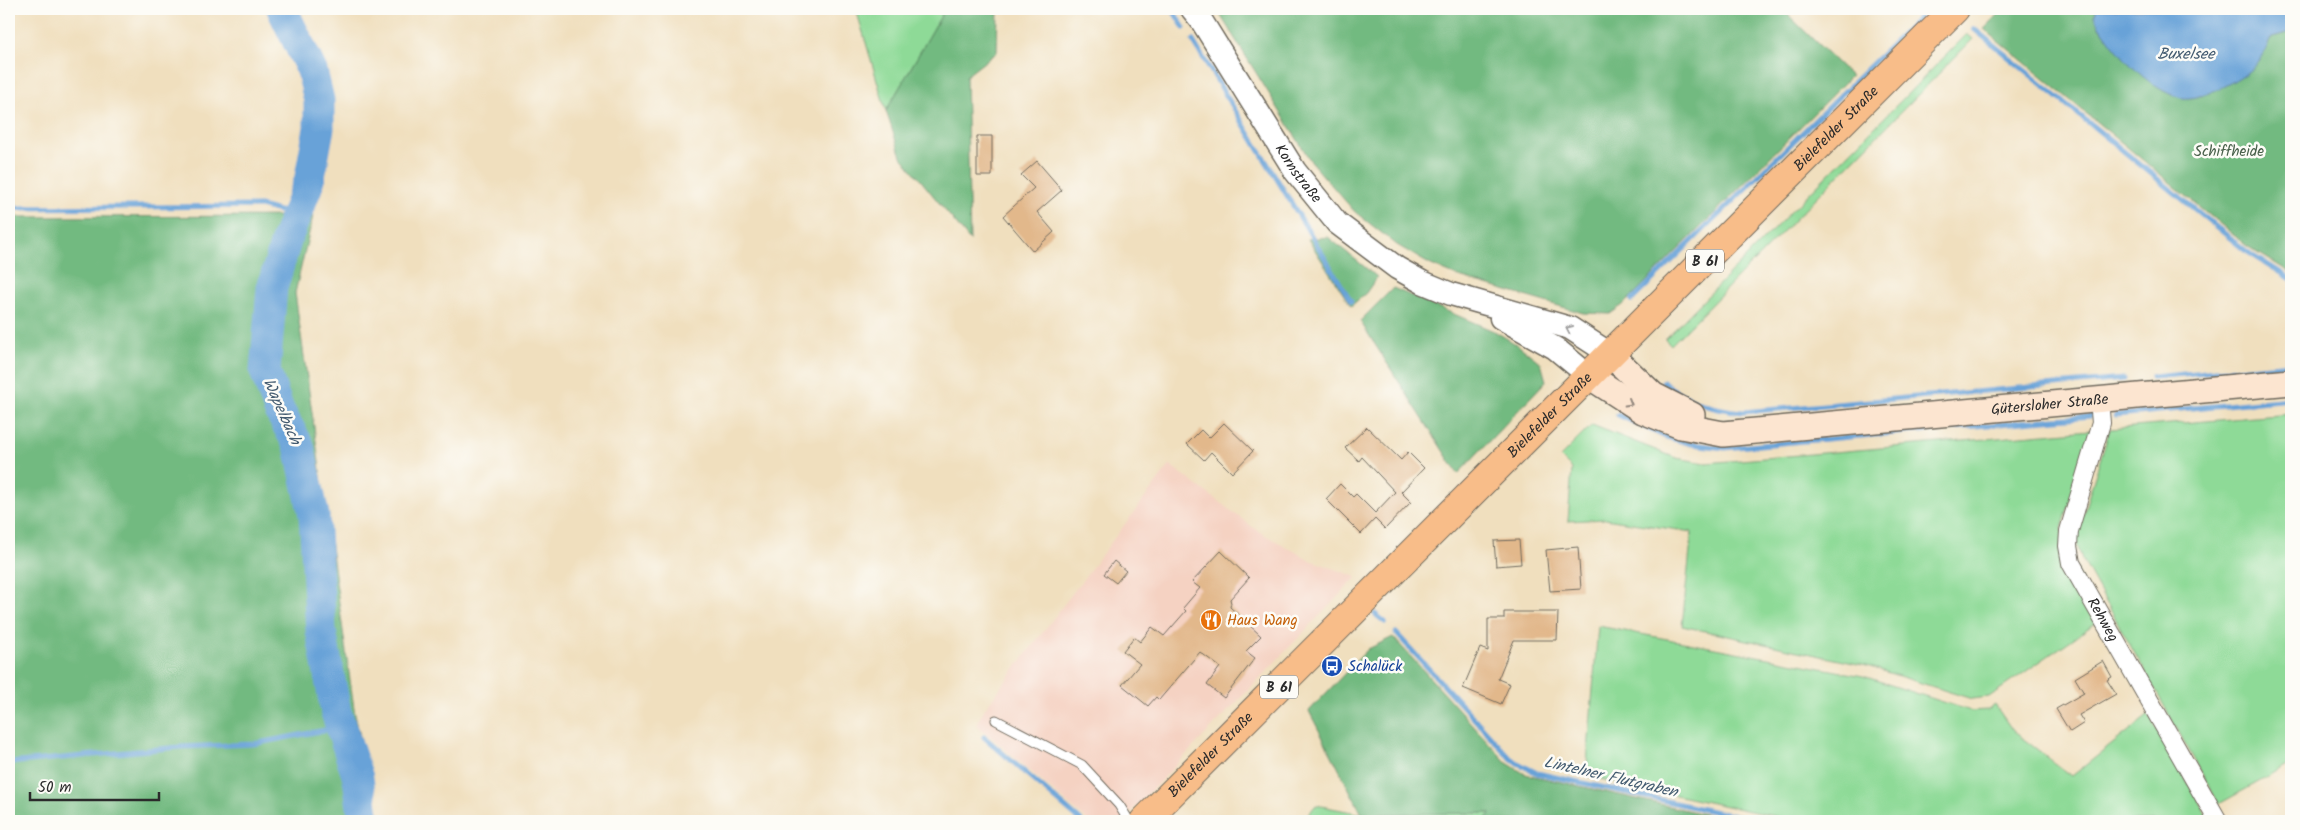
<svg xmlns="http://www.w3.org/2000/svg" width="2300" height="830" viewBox="0 0 2300 830" font-family="Kalam,sans-serif">
<rect width="100%" height="100%" fill="#fdfcf7"/>
<filter id="ink" filterUnits="userSpaceOnUse"><feTurbulence type="fractalNoise" baseFrequency=".02" numOctaves="2"/><feDisplacementMap in="SourceGraphic" scale="10" xChannelSelector="R" yChannelSelector="G"/><feConvolveMatrix kernelMatrix="1 2 1 2 8 2 1 2 1" color-interpolation-filters="sRGB"/></filter>
<filter id="wash" filterUnits="userSpaceOnUse"><feTurbulence type="fractalNoise" baseFrequency=".0096" numOctaves="4" result="noise"/><feDisplacementMap in="SourceGraphic" scale="20" xChannelSelector="R" yChannelSelector="G"/><feGaussianBlur stdDeviation="1.12" result="paint"/><feColorMatrix in="noise" values="0 0 0 0 0 0 0 0 0 0 0 0 0 0 0 0 0 1.4 0 .05"/><feComposite in="paint" operator="in"/></filter>
<g filter="url(#wash)">
<rect width="100%" height="100%" fill="#f0dfbe"/>
<path fill="#f5d2c2" d="M1170 465 1258 531 1310 560 1357 577 1122 821H1088L978 726V721L985 708Z"/>
<path fill="#8eda97" stroke="#5c8261" d="M856 9H945L886 111Z
M1967 34 1973 39 1671 345 1665 339Z
M2291 414V764L2219 804 2082 559 2077 544V533L2110 429Z
M1592 425 1676 458 1706 463 2091 430 2062 529 2097 622 1989 697 1972 699 1867 666 1682 626 1692 532 1605 519 1568 521 1572 469 1560 457Z
M1598 626 1863 676 1971 711 1988 710 1995 705 2013 731 2072 776 2149 715 2210 821H1797L1586 776Z
M1316 805 1362 814 1491 813 1484 821H1303Z"/>
<path fill="#72ba80" stroke="#4e7256" d="M945 9H998L997 52 966 76 970 241 901 156 886 111Z
M1223 9H1782L1851 76 1623 305 1610 314 1583 313 1459 277 1429 264 1397 245 1355 212 1312 163 1219 13Z
M2004 9H2097L2094 16 2100 27 2131 65 2201 96 2224 86 2255 66 2272 37 2291 32V273L2247 246 1984 29Z
M313 216 295 293 355 715 380 821H9V217Z
M1328 237 1377 277 1366 293 1351 306 1308 239Z
M1393 288 1496 332 1519 346 1541 363 1546 381 1458 474 1360 321Z
M1393 637 1507 763 1525 774 1735 821H1485L1490 813 1362 814 1309 711 1368 649Z"/>
<path fill="#68a2d8" stroke="#4a6682" d="M2097 9H2291V32L2272 37C2267 46 2262 59 2255 66 2241 79 2201 101 2182 98 2148 91 2110 46 2094 16Z"/>
<g fill="none" stroke-linecap="round" stroke-linejoin="round">
<path stroke="#68a2d8" stroke-width="5" d="M1172 9 1184 28
M1974 29 2246 251 2291 279
M1193 41 1351 301
M9 208 260 206 295 215
M1632 300 1920 17
M2152 377 2291 364
M1663 382C1687 401 1712 409 1743 412L2124 379
M1618 415 1666 437 1692 444 1725 448 2091 416
M2116 415 2291 399
M1375 614 1385 622
M1396 633 1512 760 1537 773 1758 821
M984 737 1081 821
M9 763 180 747 253 744 341 727"/>
<path stroke="#68a2d8" stroke-width="31" d="M282 9 312 71 319 100V128L309 182 287 238 272 288 265 371 279 410 299 446 314 515 321 631 336 712 358 778 364 821"/>
</g>
<g id="blocks">
<path fill="#e2b88b" d="M977 136H992V176H977Z
M1037 161 1062 190 1037 212 1054 232 1033 251 1003 216 1034 188 1021 175Z
M1224 423 1253 451 1232 473 1211 452 1204 460 1187 444 1201 430 1209 438Z
M1367 427 1401 460 1408 452 1424 468 1401 492 1411 502 1385 529 1375 519 1361 534 1326 499 1340 484 1353 497 1356 494 1375 513 1395 492 1362 457 1359 461 1345 448Z
M1519 540 1521 564 1496 566 1494 541Z
M1578 547 1581 589 1550 591 1546 550Z
M1221 551 1249 578 1230 599 1231 603 1230 607 1261 636 1246 651 1255 658 1224 698 1207 685 1220 667 1200 652 1159 700 1156 697 1148 706 1122 685 1140 664 1123 651 1134 637 1140 642 1152 627 1164 636 1186 611 1183 608 1200 588 1192 582Z
M1114 561 1126 571 1116 583 1104 574Z
M1504 612H1558L1557 640H1514L1498 679 1510 684 1501 704 1463 688 1480 648 1488 651V619H1504Z
M2103 661 2112 677 2107 680 2116 694 2079 715 2084 723 2070 732 2056 709 2084 693 2075 678Z"/>
</g>
</g>
<g filter="url(#ink)">
<use href="#blocks" fill-opacity="0" stroke="#706a5e" stroke-width="1"/>
<g fill="none" stroke-linecap="round" stroke-linejoin="round">
<g stroke="#706a5e" stroke-width="11">
<path id="service" d="M996 720 1082 765 1119 805 1129 821"/>
</g>
<g stroke="#706a5e" stroke-width="20">
<g id="minor">
<path id="s1" d="M2099 399 2101 423 2069 531 2068 546 2071 563 2218 821"/>
</g>
</g>
<g stroke="#706a5e" stroke-width="25">
<g id="tertiary">
<path id="s2" d="M1192 9 1201 20 1295 171 1337 223 1397 268 1422 282 1451 294 1570 328 1610 354"/>
<path d="M1501 318 1555 348 1589 376"/>
</g>
</g>
<g stroke="#706a5e" stroke-width="28">
<g id="secondary">
<path d="M1610 354 1653 395 1692 415"/>
<path id="s3" d="M1589 376 1643 411 1681 426 1723 434 2291 382"/>
</g>
</g>
<g stroke="#706a5e" stroke-width="30">
<g id="primary">
<path id="s4" d="M1144 821 1955 9"/>
</g>
</g>
<use href="#service" stroke="#fff" stroke-width="9"/>
<use href="#minor" stroke="#fff" stroke-width="18"/>
<use href="#tertiary" stroke="#fff" stroke-width="22"/>
<use href="#secondary" stroke="#fce5d0" stroke-width="25"/>
<use href="#primary" stroke="#f8bd89" stroke-width="28"/>
</g>
<defs><path id="oneway-chevron" d="M-2-3.5L2.5 0L-2 3.5" fill="none" stroke-width="1.6" stroke-linecap="round" stroke-linejoin="round" transform="scale(1.25)"/></defs>
<use stroke="#a0a0a0" href="#oneway-chevron" transform="translate(1569 329) rotate(-155)"/>
<use stroke="#94887e" href="#oneway-chevron" transform="translate(1629 403) rotate(30)"/>
</g>
<defs>
<g id="restaurant-disc" transform="scale(1.125)"><circle r="9.5" fill="#e8710a" stroke="#fdfcf7"/><path d="M-5-6h1v4h1v-4h1v4h1v-4h1v5L-1.5 .5V6h-2V.5L-5-1ZM5-6V6H3V1.5H1.5Q1.5-4 5-6Z" fill="#fff"/></g>
<g id="bus-disc" transform="scale(1.125)"><circle r="9.5" fill="#1a4fb4" stroke="#fdfcf7"/><path d="M-5-6H5V4H4V6H2V4H-2V6H-4V4H-5ZM-3.5-4V0h7V-4ZM-3.5 1.2v1.5H-2V1.2ZM2 1.2v1.5H3.5V1.2Z" fill="#fff"/></g>
</defs>
<g fill-rule="evenodd">
<use href="#restaurant-disc" x="1211" y="620"/>
<use href="#bus-disc" x="1332" y="666"/>
</g>
<g text-anchor="middle" stroke-width="5" stroke-linejoin="round" paint-order="stroke">
<g fill="#fdfcf7" stroke="#6a6a68" stroke-width="1">
<rect x="1686" y="249.5" width="38" height="23" rx="4"/>
<rect x="1260" y="675.5" width="38" height="23" rx="4"/>
</g>
<g font-size="14" font-weight="bold" fill="#2b2b2b">
<text x="1705" y="266">B 61</text>
<text x="1279" y="692">B 61</text>
</g>
<g font-size="15" fill="#2b2b2b" stroke="#fdfcf7">
<text dy="5" stroke="none"><textPath href="#s4" startOffset="979">Bielefelder Straße</textPath></text>
<text dy="5" stroke="none"><textPath href="#s2" startOffset="196">Kornstraße</textPath></text>
<text dy="5" stroke="none"><textPath href="#s3" startOffset="476">Gütersloher Straße</textPath></text>
<text dy="5" stroke="none"><textPath href="#s4" startOffset="574">Bielefelder Straße</textPath></text>
<text dy="5" stroke="none"><textPath href="#s1" startOffset="234">Rehweg</textPath></text>
<text dy="5" stroke="none"><textPath href="#s4" startOffset="94">Bielefelder Straße</textPath></text>
</g>
<g font-size="15" fill="#49604b" stroke="#fdfcf7">
<text x="2229" y="156">Schiffheide</text>
</g>
<g font-size="15" fill="#c56008" stroke="#fdfcf7" text-anchor="start">
<text x="1227" y="625">Haus Wang</text>
</g>
<g font-size="15" fill="#164399" stroke="#fdfcf7" text-anchor="start">
<text x="1348" y="671">Schalück</text>
</g>
<g font-size="16" font-style="italic" fill="#435b70" stroke="#fdfcf7">
<text x="2186" y="59">Buxelsee</text>
<text transform="translate(283 411) rotate(66)" y="6">Wapelbach</text>
<text transform="translate(1611 776) rotate(13)" y="6">Lintelner Flutgraben</text>
</g>
</g>
<rect width="2300" height="830" fill="none" stroke="#fdfcf7" stroke-width="30"/>
<path d="M30 792v8h129v-8" fill="none" stroke="#2b2b2b" stroke-width="2.5"/>
<text x="38" y="792" font-size="15" fill="#2b2b2b" stroke="#fdfcf7" stroke-width="4" paint-order="stroke">50 m</text>
</svg>
